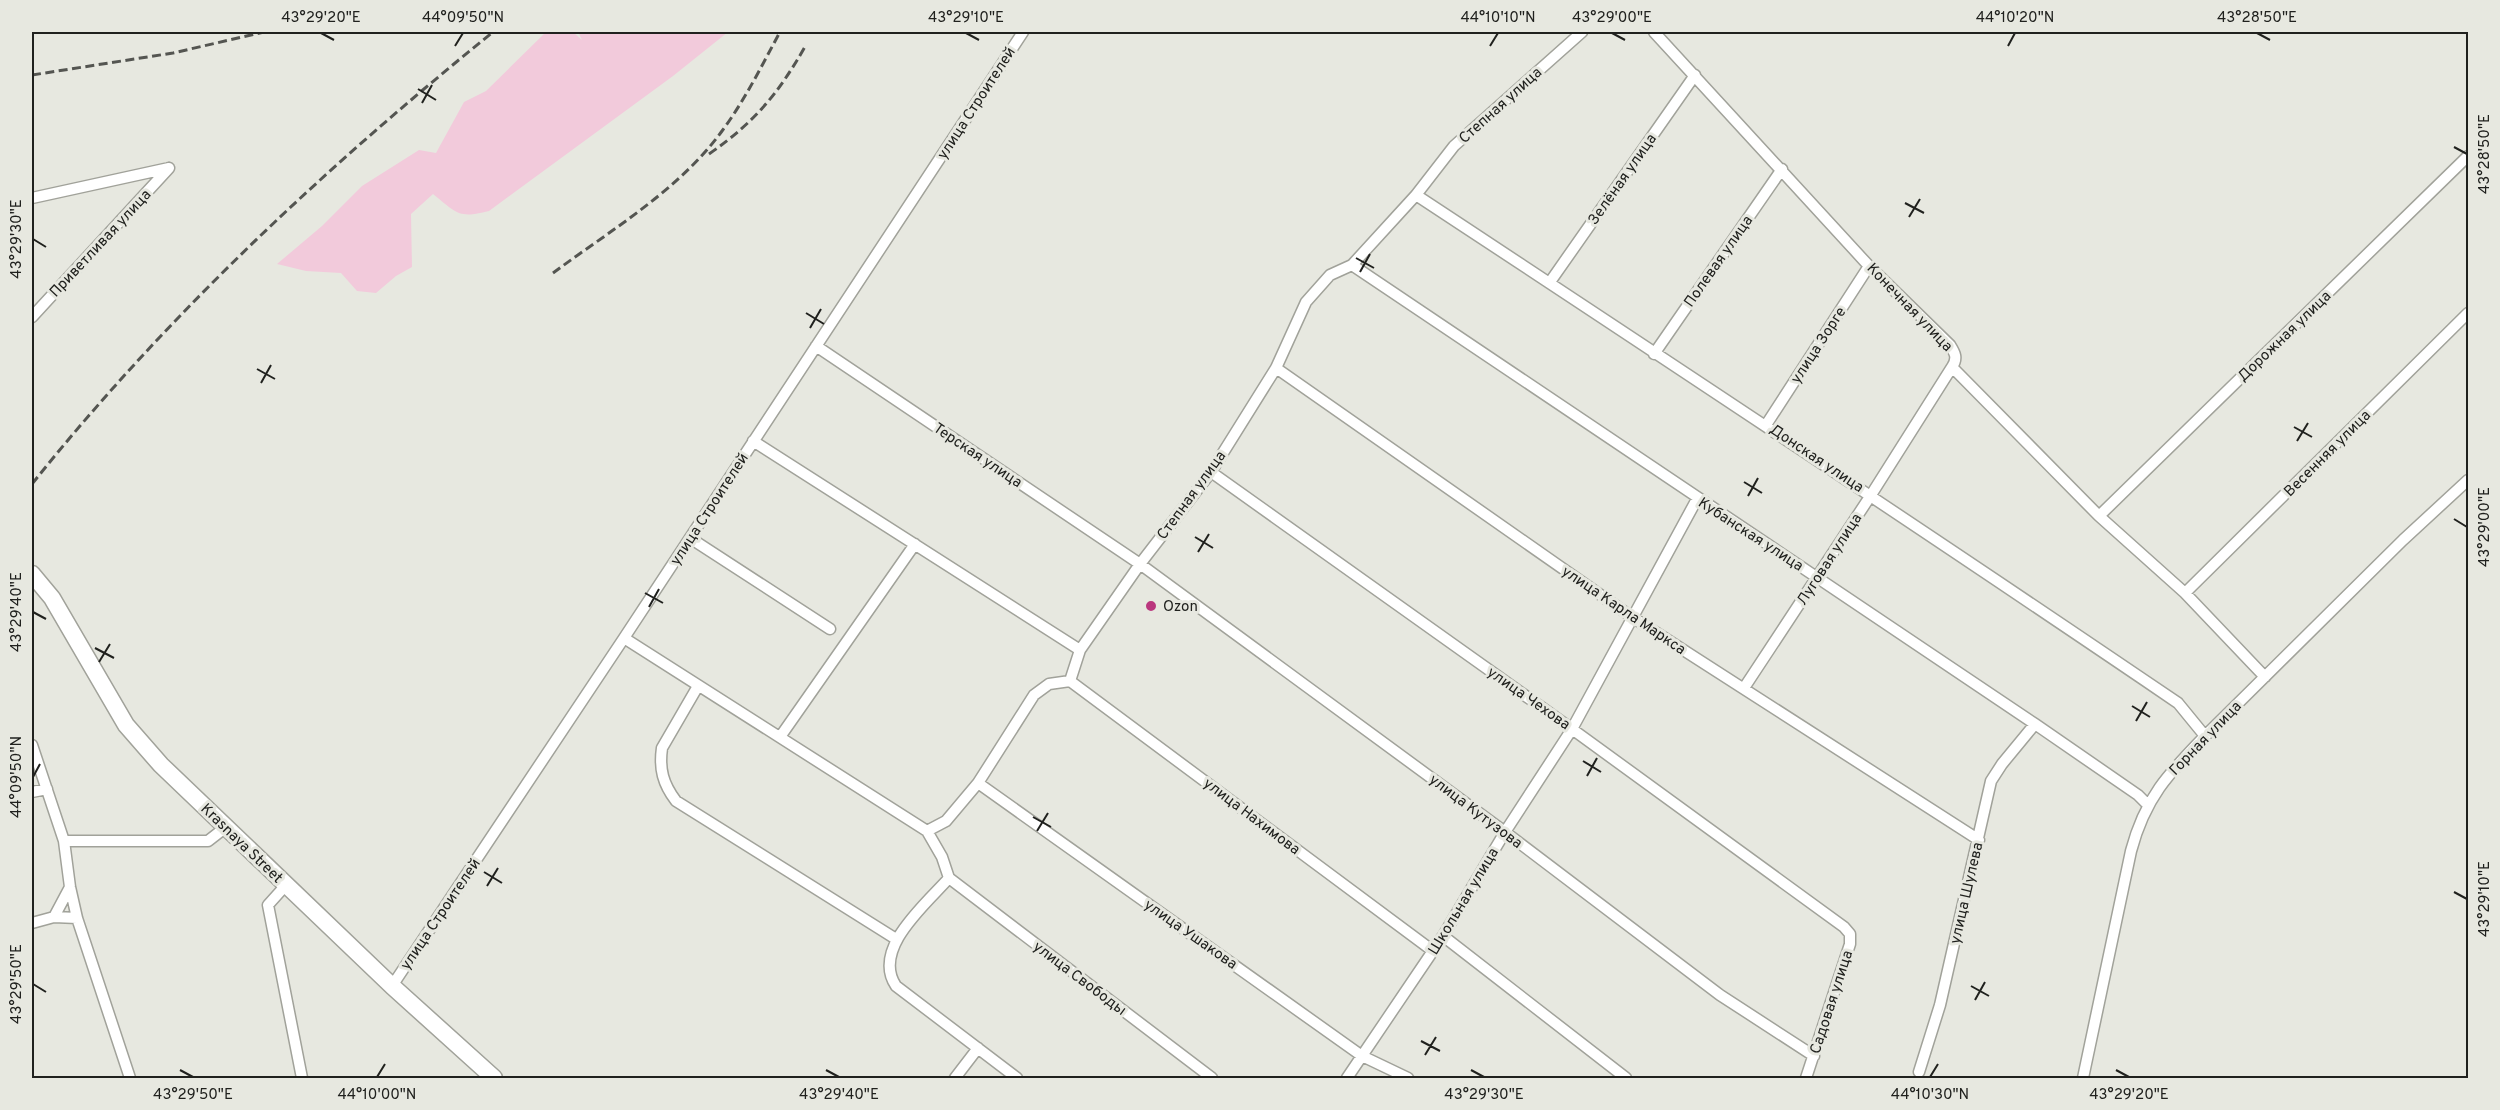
<svg xmlns="http://www.w3.org/2000/svg" width="2500" height="1110" viewBox="0 0 2500 1110" font-family="Overpass,sans-serif">
<rect width="100%" height="100%" fill="#e7e8e0"/>
<path fill="#f2cadb" d="M546 32H573L582 40 578 32H732H728L673 76 489 211C458 219 457 213 433 194L411 214 412 267 396 276 376 293 357 291 341 273 306 271 277 264 322 226 362 186 419 150 436 153 464 102 486 91Z"/>
<g fill="none" stroke-linecap="round" stroke-linejoin="round">
<g stroke="#a1a29a" stroke-width="13">
<path id="minor" d="M1654 32 1869 266 1950 345C1955 353 1958 358 1952 367L2099 516 2185 593 2265 677
M1416 195C1671 363 1925 531 2178 703L2205 736
M32 198 169 168
M1352 265 2035 724 2138 795 2148 805
M1550 282 1695 75
M32 317 169 168
M816 346 1140 564 1505 832 1720 995 1814 1056
M1654 354 1782 169
M1276 368 1632 617 1979 840
M1766 425 1869 266
M753 441 1080 650
M1211 472 1572 729 1844 927 1850 934V944L1806 1078
M2099 516 2468 156
M690 538 830 629
M2185 593 2468 313
M624 638 927 831
M1070 681 1433 951
M698 686 662 748C659 769 663 784 676 801L896 939
M1744 688 1871 495 1952 367
M780 737 915 544
M32 745 64 841 70 887 77 918 130 1078
M978 783 1362 1056 1408 1078
M32 792 47 789
M64 841H208L226 827
M949 878 1212 1078
M286 885 268 905 302 1078
M54 917 70 887
M32 923 54 917 77 918
M1443 936 1626 1078
M392 986 624 638 1023 32
M1919 1072 1940 1005 1991 781 2002 764 2035 724
M955 1078 978 1048
M1017 1078 896 986C871 949 926 904 949 878L942 857 927 831 946 821 978 783 1034 695 1049 684 1070 681 1080 650 1140 564 1211 472 1276 368 1306 302 1330 275 1352 265 1416 195 1454 146 1582 32
M1347 1078 1443 936 1505 832 1572 729 1697 499
M2083 1078 2131 851C2145 798 2168 774 2205 736L2403 540 2468 480"/>
</g>
<g stroke="#a1a29a" stroke-width="19">
<path id="secondary" d="M32 574 52 598 126 725 161 765 392 986 494 1078"/>
</g>
<use href="#minor" stroke="#fff" stroke-width="10"/>
<use href="#secondary" stroke="#fff" stroke-width="16"/>
<path stroke="#545551" stroke-width="3" stroke-dasharray="9 4.5" stroke-linecap="butt" d="M32 75 173 53 264 32
M709 154C756 121 778 94 806 45
M553 273C611 230 679 190 722 131 745 100 762 65 780 32
M32 484C167 315 325 168 493 32"/>
</g>
<path fill="none" stroke="#20211e" stroke-width="2" d="M321 33 334 40M966 33 979 40M1612 33 1625 40M2257 33 2270 40M455 46 463 33M1490 46 1498 33M2008 46 2015 33M418 89 436 100M422 103 432 85M2454 147 2467 154M1905 203 1924 213M1909 217 1920 199M33 239 46 247M1356 258 1374 268M1360 272 1370 254M806 313 824 324M810 328 821 309M257 369 275 379M261 383 271 365M2294 427 2312 437M2297 441 2308 423M1744 482 1762 493M1748 496 1758 478M2454 519 2467 527M1195 537 1213 548M1198 552 1209 534M645 593 663 603M649 607 659 589M33 612 46 619M95 648 114 658M99 662 110 644M2132 706 2150 717M2136 721 2147 702M1583 761 1601 772M1587 776 1597 758M33 777 40 764M1033 817 1051 827M1037 831 1048 813M484 872 502 883M487 886 498 868M2454 892 2467 899M33 984 46 992M1971 986 1989 996M1975 1000 1985 982M1421 1041 1440 1051M1425 1055 1436 1037M180 1070 193 1077M826 1070 839 1077M1471 1070 1484 1077M2116 1070 2129 1077M377 1077 385 1064M1930 1077 1938 1064"/>
<circle fill="#ba377e" stroke="#e7e8e0" stroke-width="2" cx="1151" cy="606" r="6"/>
<g text-anchor="middle" stroke-width="6" stroke-linejoin="round" paint-order="stroke">
<g font-size="15" fill="#20211e" stroke="#e7e8e0">
<text transform="translate(976 103) rotate(-57)" y="5">улица Строителей</text>
<text transform="translate(1500 105) rotate(-42)" y="5">Степная улица</text>
<text transform="translate(1622 179) rotate(-55)" y="5">Зелёная улица</text>
<text transform="translate(100 243) rotate(-47)" y="5">Приветливая улица</text>
<text transform="translate(1718 261) rotate(-55)" y="5">Полевая улица</text>
<text transform="translate(1910 307) rotate(46)" y="5">Конечная улица</text>
<text transform="translate(2284 336) rotate(-44)" y="5">Дорожная улица</text>
<text transform="translate(1818 345) rotate(-57)" y="5">улица Зорге</text>
<text transform="translate(2327 453) rotate(-45)" y="5">Весенняя улица</text>
<text transform="translate(978 455) rotate(34)" y="5">Терская улица</text>
<text transform="translate(1817 458) rotate(34)" y="5">Донская улица</text>
<text transform="translate(1191 495) rotate(-54)" y="5">Степная улица</text>
<text transform="translate(709 509) rotate(-57)" y="5">улица Строителей</text>
<text transform="translate(1751 534) rotate(33)" y="5">Кубанская улица</text>
<text transform="translate(1829 559) rotate(-57)" y="5">Луговая улица</text>
<text transform="translate(1624 610) rotate(34)" y="5">улица Карла Маркса</text>
<text transform="translate(1529 698) rotate(35)" y="5">улица Чехова</text>
<text transform="translate(2205 738) rotate(-46)" y="5">Горная улица</text>
<text transform="translate(1476 811) rotate(37)" y="5">улица Кутузова</text>
<text transform="translate(1252 816) rotate(37)" y="5">улица Нахимова</text>
<text transform="translate(242 843) rotate(44)" y="5">Krasnaya Street</text>
<text transform="translate(1966 893) rotate(-77)" y="5">улица Шулева</text>
<text transform="translate(1463 901) rotate(-59)" y="5">Школьная улица</text>
<text transform="translate(440 914) rotate(-56)" y="5">улица Строителей</text>
<text transform="translate(1191 934) rotate(35)" y="5">улица Ушакова</text>
<text transform="translate(1080 978) rotate(37)" y="5">улица Свободы</text>
<text transform="translate(1831 1002) rotate(-72)" y="5">Садовая улица</text>
</g>
<g font-size="15" fill="#20211e" stroke="#e7e8e0" text-anchor="start">
<text x="1163" y="611">Ozon</text>
</g>
</g>
<rect width="2500" height="1110" fill="none" stroke="#e7e8e0" stroke-width="66"/>
<rect x="33" y="33" width="2434" height="1044" fill="none" stroke="#20211e" stroke-width="2"/>
<g font-size="15" text-anchor="middle" fill="#20211e">
<text x="321" y="22">43°29'20"E</text>
<text x="463" y="22">44°09'50"N</text>
<text x="966" y="22">43°29'10"E</text>
<text x="1498" y="22">44°10'10"N</text>
<text x="1612" y="22">43°29'00"E</text>
<text x="2015" y="22">44°10'20"N</text>
<text x="2257" y="22">43°28'50"E</text>
<text transform="translate(2484 154) rotate(-90)" y="5">43°28'50"E</text>
<text transform="translate(16 239) rotate(-90)" y="5">43°29'30"E</text>
<text transform="translate(2484 527) rotate(-90)" y="5">43°29'00"E</text>
<text transform="translate(16 612) rotate(-90)" y="5">43°29'40"E</text>
<text transform="translate(16 777) rotate(-90)" y="5">44°09'50"N</text>
<text transform="translate(2484 899) rotate(-90)" y="5">43°29'10"E</text>
<text transform="translate(16 984) rotate(-90)" y="5">43°29'50"E</text>
<text x="193" y="1099">43°29'50"E</text>
<text x="377" y="1099">44°10'00"N</text>
<text x="839" y="1099">43°29'40"E</text>
<text x="1484" y="1099">43°29'30"E</text>
<text x="1930" y="1099">44°10'30"N</text>
<text x="2129" y="1099">43°29'20"E</text>
</g>
</svg>
